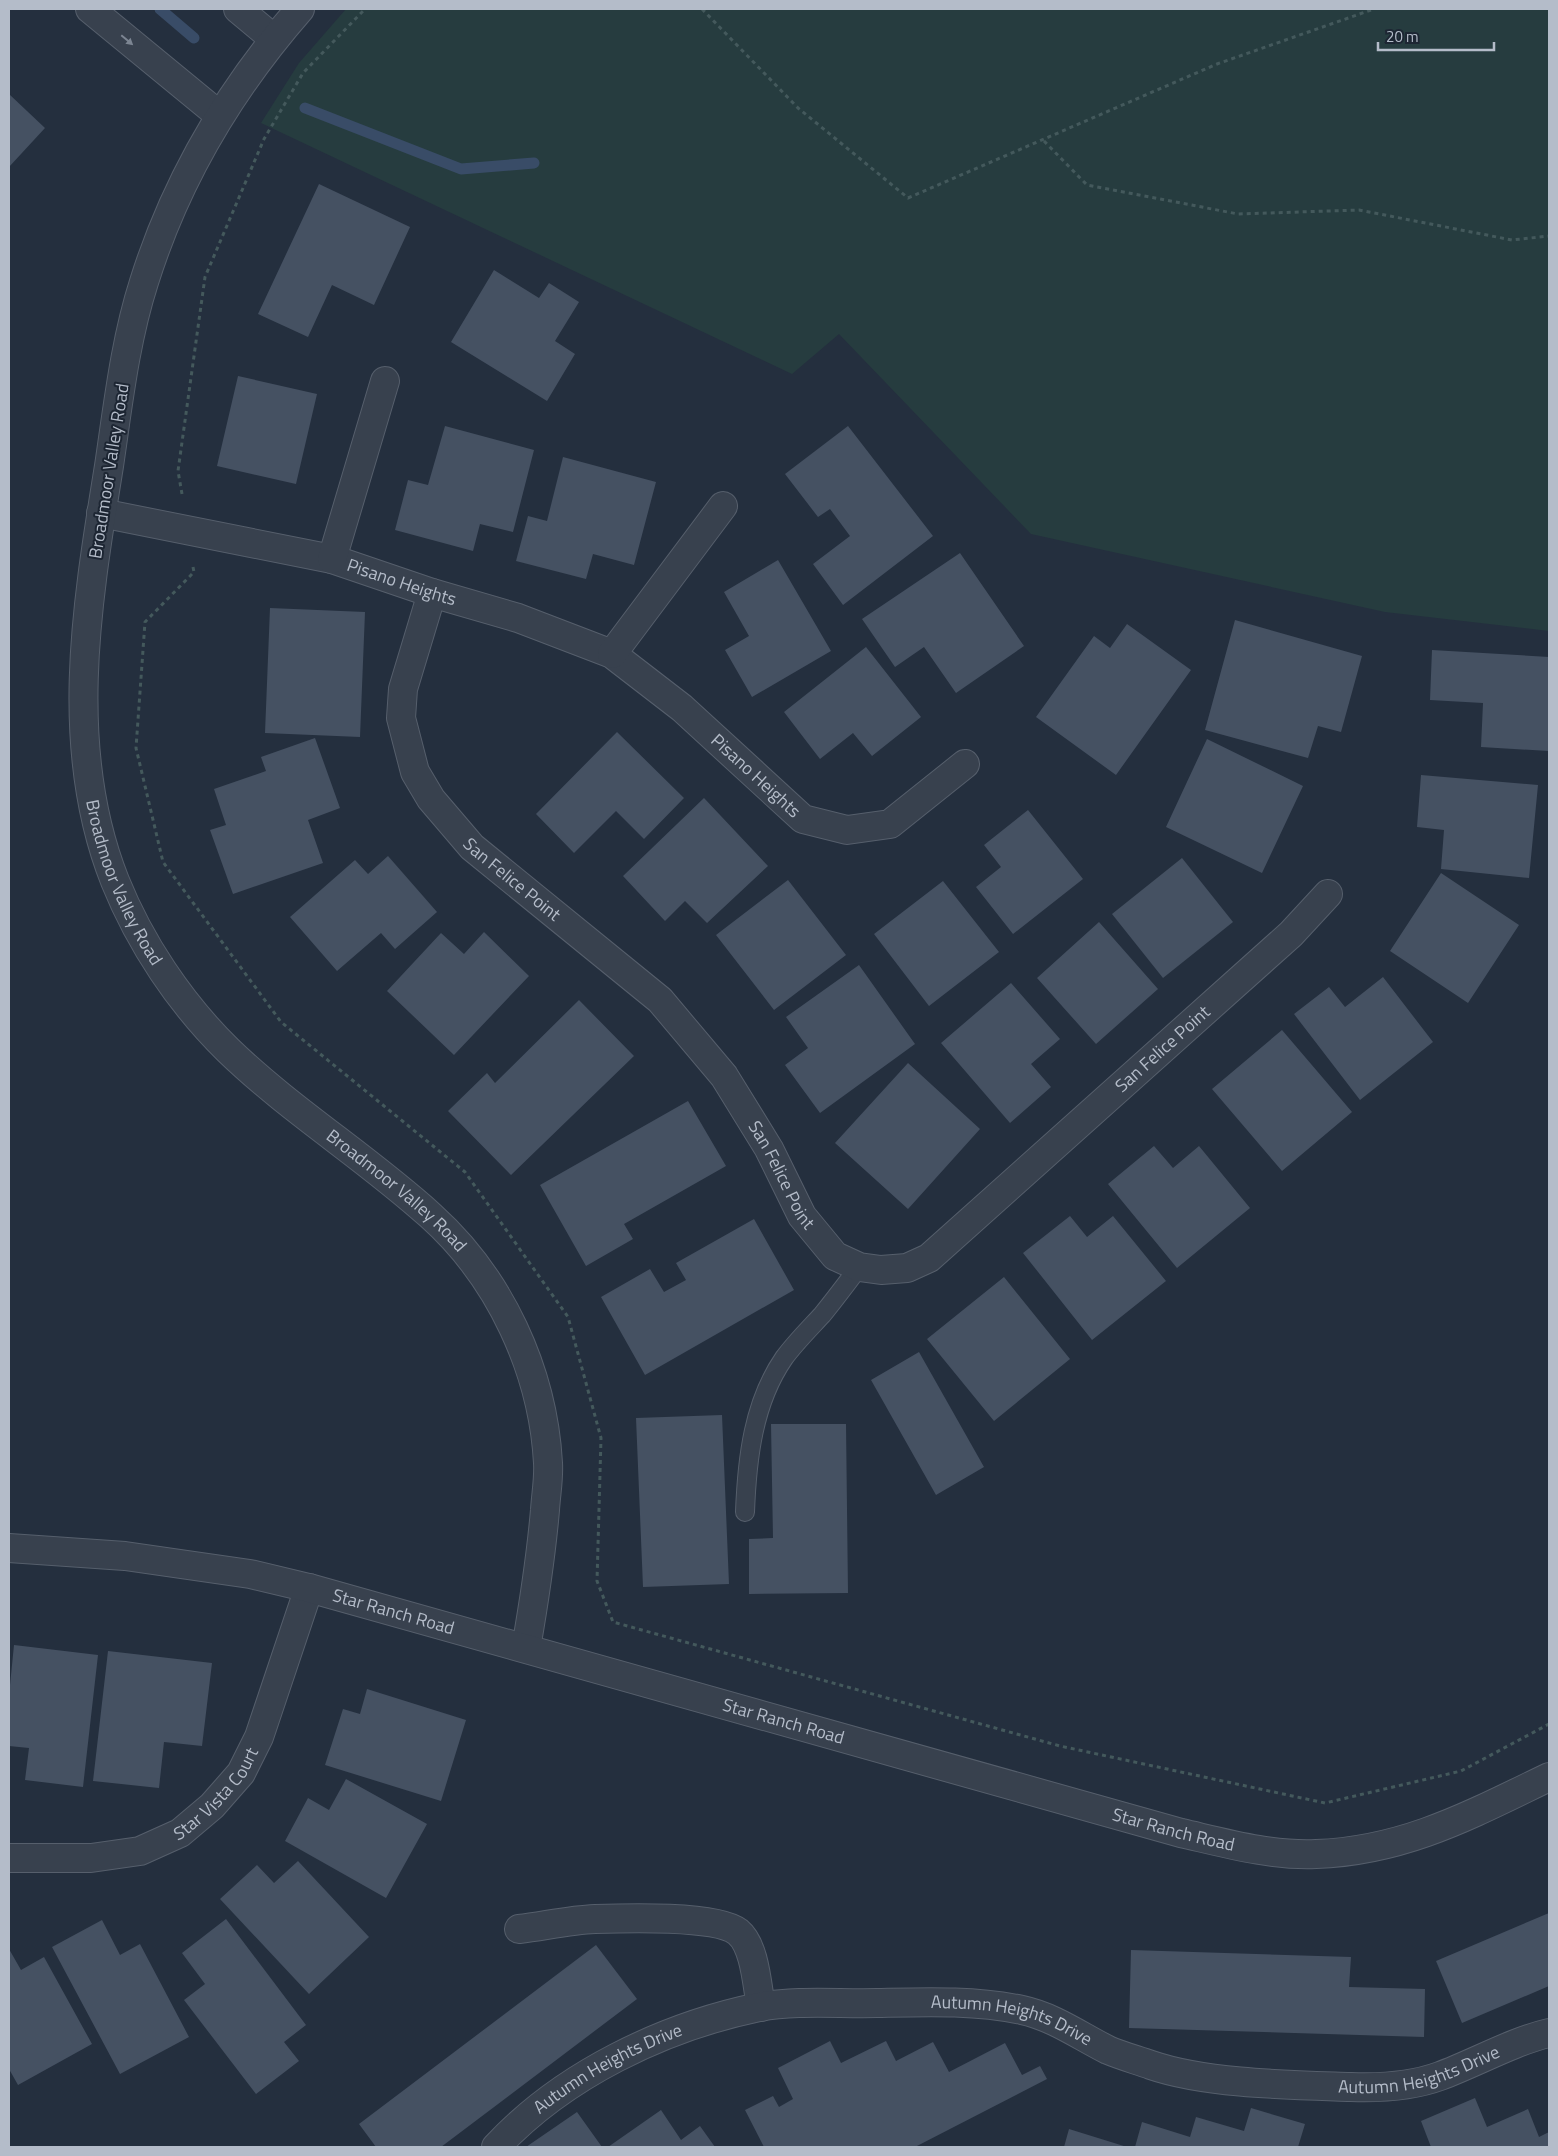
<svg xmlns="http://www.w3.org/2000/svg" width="1558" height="2156" viewBox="0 0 1558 2156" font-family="'Titillium Web',sans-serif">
<rect width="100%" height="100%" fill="#242f3e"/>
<path fill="#263c3f" d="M346 9H1549V631L1385 612 1031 534 839 334 792 374 261 123 299 63Z"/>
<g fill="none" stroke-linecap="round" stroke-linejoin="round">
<path stroke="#394c67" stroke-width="11" d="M160 9 194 38
M305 108 461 169 534 163"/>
</g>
<path fill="#455162" d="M9 94 45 128 9 167Z
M319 184 410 227 374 305 332 285 308 337 258 314Z
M494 270 539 298 549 283 579 302 555 341 575 354 547 401 451 342Z
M238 376 317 394 296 484 217 466Z
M445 426 534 450 513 532 480 524 473 551 395 530 408 480 428 485Z
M848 426 933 536 843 605 813 564 850 536 830 509 818 517 785 474Z
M563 457 656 482 634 565 593 554 586 579 516 561 528 516 547 521Z
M960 553 1024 646 956 693 924 647 895 667 862 619Z
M778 560 831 651 752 697 725 650 749 636 724 592Z
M270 608 365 612 360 737 265 733Z
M1235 620 1362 656 1341 732 1318 726 1308 758 1205 730Z
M1127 624 1191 670 1116 775 1036 717 1094 636 1110 648Z
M866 647 921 717 872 756 853 733 820 759 784 712Z
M1432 650 1549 657V751L1481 747 1483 703 1430 700Z
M617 732 684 798 644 839 616 811 574 853 536 814Z
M315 738 340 808 308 820 323 863 233 894 210 830 226 825 214 789 266 771 261 757Z
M1207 739 1303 786 1262 873 1166 827Z
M1421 775 1538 785 1529 878 1441 869 1444 830 1417 827Z
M704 798 768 866 707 923 685 901 665 921 623 876Z
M1028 810 1083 879 1013 934 976 887 1001 867 984 845Z
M388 856 437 912 395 949 381 933 337 971 290 917 355 860 368 874Z
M1182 858 1233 922 1163 978 1112 914Z
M1441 873 1519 925 1468 1003 1390 951Z
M788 880 846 955 774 1010 716 935Z
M943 881 999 952 929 1006 874 934Z
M1099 922 1158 989 1096 1044 1037 978Z
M484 932 529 976 454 1055 387 991 441 933 464 954Z
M859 965 915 1044 820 1113 785 1065 808 1048 786 1017Z
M1383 977 1433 1042 1360 1100 1294 1014 1329 987 1345 1007Z
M1011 983 1060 1039 1031 1064 1051 1087 1010 1123 941 1043Z
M579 1000 634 1056 511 1175 448 1111 487 1073 495 1083Z
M1282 1030 1352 1112 1282 1171 1212 1089Z
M908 1063 980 1129 908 1209 835 1143Z
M688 1101 726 1166 624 1224 633 1239 586 1266 540 1185Z
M1154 1146 1173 1168 1199 1146 1250 1208 1177 1268 1108 1184Z
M1070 1216 1087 1237 1113 1216 1166 1281 1092 1340 1023 1253Z
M754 1219 794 1290 645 1375 601 1297 650 1269 664 1292 686 1280 676 1263Z
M1004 1277 1070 1359 994 1421 927 1339Z
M919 1352 984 1467 936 1495 871 1380Z
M722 1415 729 1584 643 1587 636 1418Z
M771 1424H846L848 1593 749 1594V1539L773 1538Z
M14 1645 98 1655 83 1787 25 1780 29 1748 9 1746V1695Z
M108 1651 212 1663 202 1746 164 1742 159 1788 93 1781Z
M367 1689 466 1720 441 1801 325 1765 343 1709 360 1714Z
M346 1779 427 1824 386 1898 285 1841 308 1798 329 1810Z
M298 1861 369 1937 309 1994 220 1899 257 1865 274 1883Z
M1549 1913V1986L1462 2023 1436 1961Z
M226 1919 306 2025 284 2042 299 2061 256 2094 184 2000 205 1984 182 1953Z
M102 1920 120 1955 140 1944 189 2037 120 2074 52 1947Z
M596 1945 637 1999 441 2147H376L359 2124Z
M9 1949 21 1970 44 1957 92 2044 18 2085 9 2069Z
M1131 1950 1351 1957 1349 1987 1425 1989 1424 2037 1129 2028Z
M830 2041 841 2063 886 2041 896 2061 933 2042 949 2072 1005 2043 1022 2075 1040 2066 1047 2079 915 2147H764L745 2110 773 2096 779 2107 793 2099 778 2068Z
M1475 2098 1487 2127 1528 2109 1539 2137 1549 2132V2147H1431L1421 2121Z
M1251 2108 1305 2124 1298 2147H1135L1142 2122 1190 2137 1196 2117 1244 2131Z
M661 2110 681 2140 700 2126 715 2147H608Z
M577 2112 602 2147H526Z
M1069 2129 1127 2147H1064Z"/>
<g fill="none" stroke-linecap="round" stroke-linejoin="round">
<g stroke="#565f6c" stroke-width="20">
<path id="service" d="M745 1512C747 1459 753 1403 784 1358 795 1343 809 1329 822 1315 835 1299 847 1283 859 1267"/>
</g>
<g stroke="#565f6c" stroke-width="30">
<g id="minor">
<path d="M90 9 219 115"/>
<path d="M238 9 274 39"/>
<path id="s1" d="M101 513 332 559 432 593 518 618 612 654 682 708 803 819 847 830 890 824 965 764"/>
<path d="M332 559 385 381"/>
<path id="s2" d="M432 593 403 689 401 718 415 772 431 799 472 847 660 1000 724 1076 769 1149 802 1216 835 1256 859 1267 881 1270 907 1268 929 1258 1291 934 1328 894"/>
<path d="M612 654 723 506"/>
<path id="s3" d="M9 1858H91L140 1851 180 1833 212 1806 241 1773 259 1737 309 1588"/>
<path d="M519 1929C544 1926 570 1920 595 1919 624 1918 717 1915 738 1932 755 1946 757 1985 761 2007"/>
<path id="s4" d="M496 2147C563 2075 663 2027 759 2007 796 2000 839 2004 877 2003 925 2002 974 2000 1022 2010 1054 2017 1080 2036 1108 2050 1122 2056 1137 2060 1151 2065 1206 2084 1292 2085 1351 2087 1379 2088 1413 2086 1440 2076 1475 2063 1514 2041 1549 2033"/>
</g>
</g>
<g stroke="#565f6c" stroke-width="30">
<g id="tertiary">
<path id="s5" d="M300 9C230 89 176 180 144 282 125 341 118 405 109 466 87 602 62 748 115 881 140 943 180 1003 228 1050 291 1111 366 1157 431 1216 500 1278 543 1371 548 1463 549 1478 546 1494 545 1510 541 1556 534 1602 526 1648"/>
<path id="s6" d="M9 1548 125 1556 250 1574 309 1588 1181 1833C1225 1843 1271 1856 1316 1854 1405 1851 1472 1814 1549 1777"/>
</g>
</g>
<path stroke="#44595c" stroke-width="3" stroke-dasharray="4 4" stroke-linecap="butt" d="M702 9 798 108 908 198 1217 64 1374 9
M1044 141 1087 185 1238 214 1359 210 1512 240 1549 236
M182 494 178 471 205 277 264 139 303 73 365 9
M193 567 194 572 145 622 136 748 163 862 281 1022 465 1172 568 1317 601 1438 597 1581 613 1622 1060 1746 1325 1803 1461 1771 1549 1724"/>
<use href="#service" stroke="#38414e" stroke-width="18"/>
<use href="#minor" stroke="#38414e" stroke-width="28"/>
<use href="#tertiary" stroke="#38414e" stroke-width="28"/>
</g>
<defs><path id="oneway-solid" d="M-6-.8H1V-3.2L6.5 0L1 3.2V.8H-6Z" transform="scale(1.25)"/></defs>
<use fill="#7c8592" href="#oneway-solid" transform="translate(127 40) rotate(40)"/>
<g text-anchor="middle" stroke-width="4" stroke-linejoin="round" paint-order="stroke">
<g font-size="18" fill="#b4bcc9" stroke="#1d2633">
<text transform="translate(109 471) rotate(-81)" y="6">Broadmoor Valley Road</text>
<text dy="6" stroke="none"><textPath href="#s1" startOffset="309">Pisano Heights</textPath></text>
<text dy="6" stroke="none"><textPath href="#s1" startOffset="720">Pisano Heights</textPath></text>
<text dy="6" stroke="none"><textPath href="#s2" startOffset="331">San Felice Point</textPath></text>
<text dy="6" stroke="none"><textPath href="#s5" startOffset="929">Broadmoor Valley Road</textPath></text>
<text dy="6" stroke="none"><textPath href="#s2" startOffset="1246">San Felice Point</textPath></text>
<text dy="6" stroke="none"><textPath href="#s2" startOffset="736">San Felice Point</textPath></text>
<text dy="6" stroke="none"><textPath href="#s5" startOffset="1349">Broadmoor Valley Road</textPath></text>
<text dy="6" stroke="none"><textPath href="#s6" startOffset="391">Star Ranch Road</textPath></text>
<text dy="6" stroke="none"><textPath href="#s6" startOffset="796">Star Ranch Road</textPath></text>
<text dy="6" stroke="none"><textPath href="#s3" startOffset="229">Star Vista Court</textPath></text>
<text dy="6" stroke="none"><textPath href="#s6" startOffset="1201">Star Ranch Road</textPath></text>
<text dy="6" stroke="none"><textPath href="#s4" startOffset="558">Autumn Heights Drive</textPath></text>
<text dy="6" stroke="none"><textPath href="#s4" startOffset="979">Autumn Heights Drive</textPath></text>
<text dy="6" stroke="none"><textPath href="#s4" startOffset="138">Autumn Heights Drive</textPath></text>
</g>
</g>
<rect width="1558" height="2156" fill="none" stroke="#b4bcc9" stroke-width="20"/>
<path d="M1378 42v8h116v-8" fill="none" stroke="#b4bcc9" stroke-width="2.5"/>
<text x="1386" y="42" font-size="15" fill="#b4bcc9" stroke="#1d2633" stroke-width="4" paint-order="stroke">20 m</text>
</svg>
